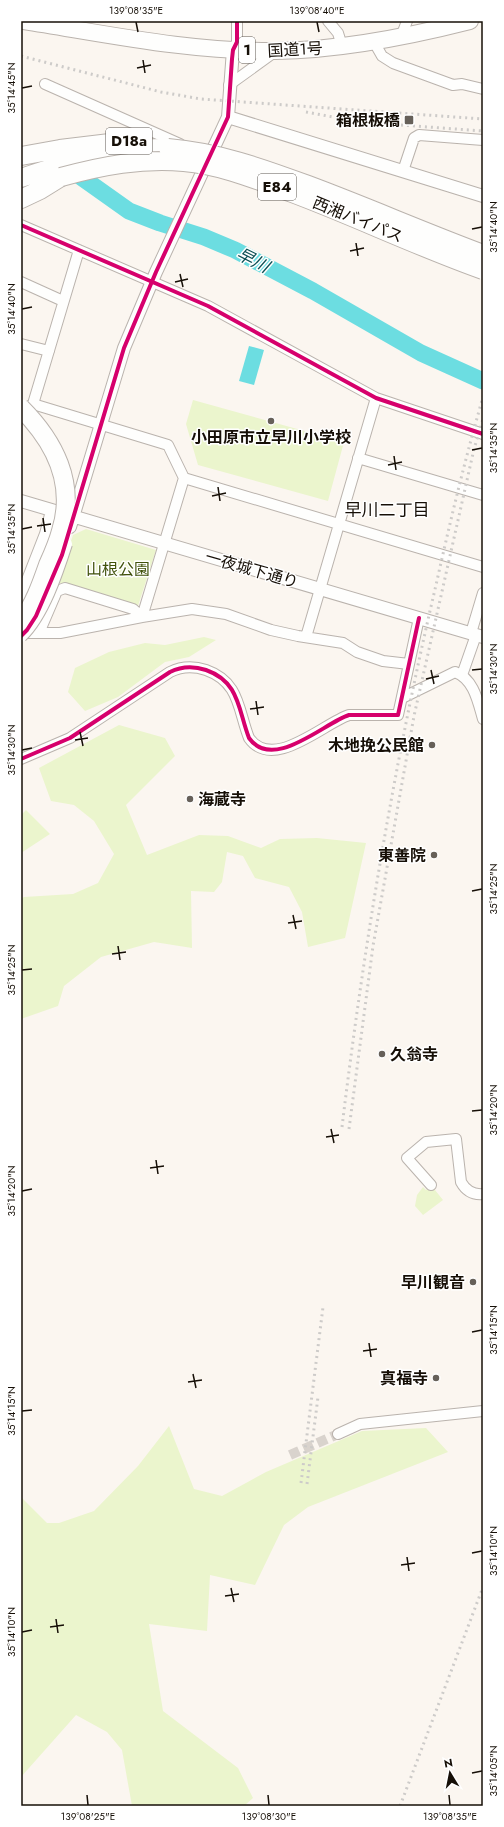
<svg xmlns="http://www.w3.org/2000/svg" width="504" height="1827" viewBox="0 0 504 1827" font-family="Jost,'Noto Sans JP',sans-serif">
<rect width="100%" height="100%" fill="#fbf6f0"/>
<path fill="#ebf5cd" d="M193 400 344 442 328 501 198 465 186 424Z
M86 529 156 550 138 606 57 582 73 535Z
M204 637 216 640 189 657 165 662 118 697 85 711 68 692 75 668 109 652 145 643 165 645Z
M119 725 165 738 175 756 126 805 147 855 199 835 228 836 261 848 280 839 317 838 366 843 345 938 308 947 302 912 289 887 255 878 243 856 227 852 222 882 214 892 191 891 192 948 154 942 101 957 64 986 58 1006 21 1019V899L24 897 73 894 98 883 114 854 94 821 74 805 51 801 39 768Z
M26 810 50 834 21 853V815Z
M431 1185 443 1200 423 1215 415 1206 417 1195 423 1187 426 1190Z
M169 1426 194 1489 222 1496 266 1472 362 1431 426 1428 448 1452 308 1507 284 1525 255 1585 210 1575 207 1631 149 1624 163 1711 238 1768 253 1798 244 1806H132L122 1750 107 1732 76 1715 21 1777V1497L47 1523H59L94 1511 138 1466Z"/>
<path fill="#6cdde1" d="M249 346 264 350 254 385 239 381Z"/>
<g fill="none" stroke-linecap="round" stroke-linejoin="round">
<path stroke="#6cdde1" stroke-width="17" d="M67 167 129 211 160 223 204 237 235 250 313 291 421 353 483 381"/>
<path stroke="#d9d3cd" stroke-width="10" stroke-dasharray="10 5" stroke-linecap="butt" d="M290 1455 338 1434"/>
<g stroke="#bab3ad" stroke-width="12">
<path id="minor" d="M328 21 338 33 342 46
M401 37 407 21
M374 42 382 56 393 63 453 85 462 84 483 89
M233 50 237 42V21
M45 84 180 144
M229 85 276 51
M403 171 414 138 419 135 483 140
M21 225 208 306 376 398 483 434
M21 282 63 301
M21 344 49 351
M33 404 79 250
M21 411 33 404 168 445 184 478 142 617 133 609 65 588 57 591 39 633H21
M358 458 483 495
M184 478 483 567
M39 633H60L142 617 192 609 226 614 271 630 298 636 343 643 357 652 383 661 409 664
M471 633 483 593
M306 637 376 398
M462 675 476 635
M402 698 455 672C474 679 478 702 483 719
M21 759 70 738 170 672C182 666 194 666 206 670 240 682 238 710 249 738 273 772 324 723 349 715H398L419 618
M431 1185 407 1158 426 1142 456 1139 461 1182C466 1191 473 1195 483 1194
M338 1434 360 1424 483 1411"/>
</g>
<g stroke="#bab3ad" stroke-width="14">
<path id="tertiary" d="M228 117 483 196
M21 501 483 637
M70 527 124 348 156 272 228 117 233 50
M21 598 46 534 52 511"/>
</g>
<g stroke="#bab3ad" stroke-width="18">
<path id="trunk" d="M24 21C107 34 191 52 276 51 341 50 407 37 470 21"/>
</g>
<g stroke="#bab3ad" stroke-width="20">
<path id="motorway" d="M21 156 60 149 110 143
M21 178C69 162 117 147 168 148
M21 199 40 190 61 177"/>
</g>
<use href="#minor" stroke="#fefefd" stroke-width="10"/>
<use href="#tertiary" stroke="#fefefd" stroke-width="12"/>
<use href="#trunk" stroke="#fefefd" stroke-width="16"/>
<use href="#motorway" stroke="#fefefd" stroke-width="18"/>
<path stroke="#cdcbc9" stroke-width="3" stroke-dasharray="2 4" stroke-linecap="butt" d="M21 56 161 92 201 99 483 119
M306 112 360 122 483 131
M342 1127C364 945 394 764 436 585 450 522 465 459 483 397
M349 1129 373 946 414 716 474 449 483 419
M301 1483 323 1307
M307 1484 318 1397
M400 1806 483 1587"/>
<g stroke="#bab3ad" stroke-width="14" stroke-linecap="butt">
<path id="tertiary-bridge" d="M21 636C43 615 57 572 66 544"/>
</g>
<g stroke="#bab3ad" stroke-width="20" stroke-linecap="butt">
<path id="motorway-bridge" d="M168 148C217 152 262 168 308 185 367 207 424 232 483 254
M61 177C101 166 142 158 184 162 221 165 257 180 292 193 356 217 418 247 483 270
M21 408C54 441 76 483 61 531 58 543 53 554 48 565 41 585 34 605 21 622"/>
</g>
<use href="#tertiary-bridge" stroke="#fefefd" stroke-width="12"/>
<use href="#motorway-bridge" stroke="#fefefd" stroke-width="18"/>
<g stroke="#fff" stroke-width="6">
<path id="cycleway" d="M21 225 208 306 376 398 483 434
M21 636 27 630 36 616 62 555 124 348 156 272 228 117 232 59 233 50 237 42V21
M21 759 70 738 170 672C182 666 194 666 206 670 240 682 238 710 249 738 273 772 324 723 349 715H398L419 618"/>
</g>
<use href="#cycleway" stroke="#d6006c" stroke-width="4"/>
</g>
<path fill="none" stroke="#160f07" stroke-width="1.5" d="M136 22 138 32M317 22 319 32M143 60 145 73M137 68 151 65M22 88 32 86M472 229 482 227M356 243 358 256M350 251 364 248M180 274 183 287M175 282 188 279M22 309 32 307M472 450 482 448M394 456 396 470M388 465 402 462M218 487 220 501M212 496 226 493M43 518 45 532M37 526 51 524M22 529 32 527M431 670 434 684M472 670 482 669M426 679 439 676M256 701 258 715M250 709 264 707M80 732 83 746M75 740 88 738M22 750 32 748M472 891 482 889M293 915 296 929M288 923 302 921M118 946 120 960M112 954 126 952M22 970 32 969M472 1111 482 1110M331 1129 334 1143M326 1137 339 1135M156 1160 158 1174M150 1168 164 1166M22 1191 32 1189M472 1332 482 1330M369 1343 371 1357M363 1351 377 1349M193 1374 196 1388M188 1382 202 1380M22 1411 32 1410M472 1553 482 1551M407 1557 409 1571M401 1565 415 1563M231 1588 234 1602M225 1596 239 1594M56 1619 58 1633M50 1627 64 1625M22 1632 32 1630M472 1773 482 1771M87 1795 88 1805M268 1795 269 1805M449 1795 450 1805"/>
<g fill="#666059" stroke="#fff" stroke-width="1.5">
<rect x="404" y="115" width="10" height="10" rx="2"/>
<circle cx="271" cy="421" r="4"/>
<circle cx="432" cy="745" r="4"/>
<circle cx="190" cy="799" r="4"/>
<circle cx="434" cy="855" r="4"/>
<circle cx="382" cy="1054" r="4"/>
<circle cx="473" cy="1282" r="4"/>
<circle cx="436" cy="1378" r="4"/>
</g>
<g text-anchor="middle" stroke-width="3" stroke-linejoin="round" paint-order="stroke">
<g fill="#fff" stroke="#5c5751" stroke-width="1">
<rect x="239" y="37" width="16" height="26" rx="3"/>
<rect x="106" y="128" width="46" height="26" rx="3"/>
<rect x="258" y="174" width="38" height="26" rx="3"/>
</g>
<g font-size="15" font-weight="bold" fill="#160f07">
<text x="247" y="55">1</text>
<text x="129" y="146">D18a</text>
<text x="277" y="192">E84</text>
</g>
<g font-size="16" fill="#160f07" stroke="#fff">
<text transform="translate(295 49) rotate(-3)" y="6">国道1号</text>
<text transform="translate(358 219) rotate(22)" y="6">西湘バイパス</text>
<text transform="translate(252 569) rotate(16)" y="6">一夜城下通り</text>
</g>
<g font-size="16" font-weight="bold" fill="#160f07" stroke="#fff" text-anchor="end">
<text x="400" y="126">箱根板橋</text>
<text x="271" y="443" text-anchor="middle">小田原市立早川小学校</text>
<text x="424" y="751">木地挽公民館</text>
<text x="198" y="805" text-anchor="start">海蔵寺</text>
<text x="426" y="861">東善院</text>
<text x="390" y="1060" text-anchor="start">久翁寺</text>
<text x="465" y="1288">早川観音</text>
<text x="428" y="1384">真福寺</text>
</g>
<g font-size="16" fill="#41520c" stroke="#fff">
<text x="118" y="575">山根公園</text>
</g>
<g font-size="17" font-style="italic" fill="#0e5155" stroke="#fff">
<text transform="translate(253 260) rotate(27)" y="6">早川</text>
</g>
<g font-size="17" fill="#160f07" stroke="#fff">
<text x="387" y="516">早川二丁目</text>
</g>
</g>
<rect width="504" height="1827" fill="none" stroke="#ffffff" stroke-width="44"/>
<g transform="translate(450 1773) rotate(350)" stroke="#ffffff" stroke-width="3" paint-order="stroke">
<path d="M0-3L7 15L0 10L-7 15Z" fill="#160f07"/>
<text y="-6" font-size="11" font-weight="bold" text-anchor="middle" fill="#160f07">N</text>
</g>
<rect x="22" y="22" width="460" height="1783" fill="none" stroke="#160f07" stroke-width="1.5"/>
<g font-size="10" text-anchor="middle" fill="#160f07">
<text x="136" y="14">139°08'35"E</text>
<text x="317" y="14">139°08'40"E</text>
<text transform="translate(11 88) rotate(-90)" y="4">35°14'45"N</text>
<text transform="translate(493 227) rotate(-90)" y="4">35°14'40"N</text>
<text transform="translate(11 309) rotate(-90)" y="4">35°14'40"N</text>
<text transform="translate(493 448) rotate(-90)" y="4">35°14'35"N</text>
<text transform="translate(11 529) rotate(-90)" y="4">35°14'35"N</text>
<text transform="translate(493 669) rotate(-90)" y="4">35°14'30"N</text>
<text transform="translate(11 750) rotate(-90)" y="4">35°14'30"N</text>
<text transform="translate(493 889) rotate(-90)" y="4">35°14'25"N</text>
<text transform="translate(11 970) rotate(-90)" y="4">35°14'25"N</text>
<text transform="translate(493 1110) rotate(-90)" y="4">35°14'20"N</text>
<text transform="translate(11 1191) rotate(-90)" y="4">35°14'20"N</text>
<text transform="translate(493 1330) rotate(-90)" y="4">35°14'15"N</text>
<text transform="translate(11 1411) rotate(-90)" y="4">35°14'15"N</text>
<text transform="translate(493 1551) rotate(-90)" y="4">35°14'10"N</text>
<text transform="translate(11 1632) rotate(-90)" y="4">35°14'10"N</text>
<text transform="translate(493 1771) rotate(-90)" y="4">35°14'05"N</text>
<text x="88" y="1820">139°08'25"E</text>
<text x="269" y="1820">139°08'30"E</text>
<text x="450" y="1820">139°08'35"E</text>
</g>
</svg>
